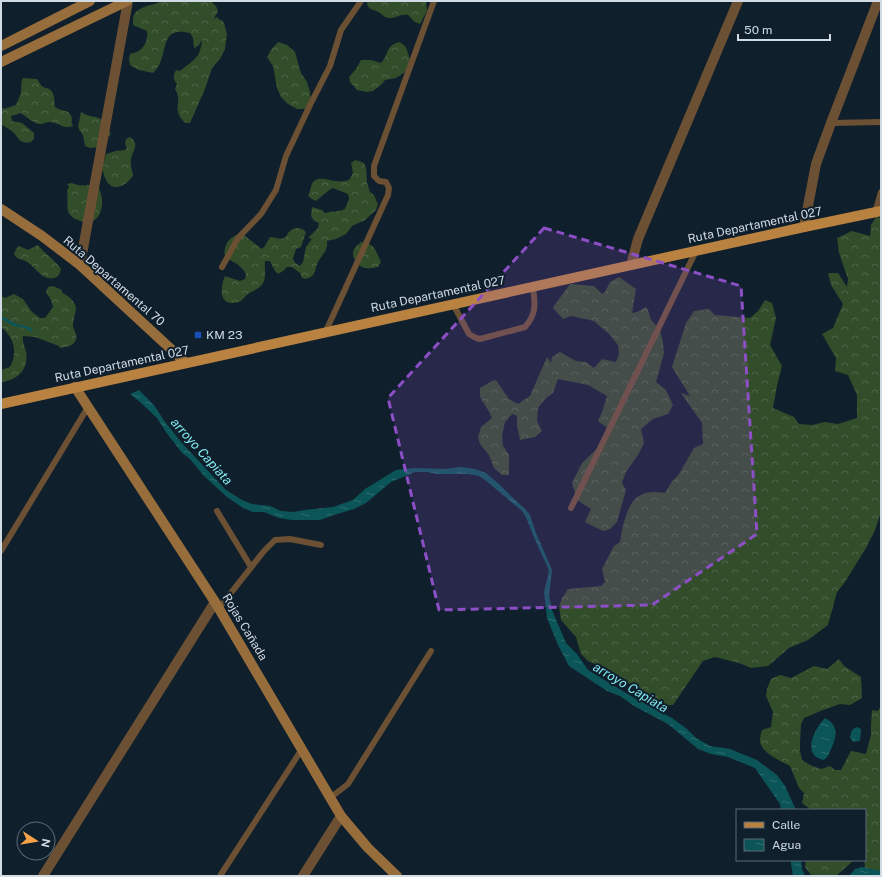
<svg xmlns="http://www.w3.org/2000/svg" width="882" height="877" viewBox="0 0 882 877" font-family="'Public Sans',sans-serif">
<defs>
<pattern id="forest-crowns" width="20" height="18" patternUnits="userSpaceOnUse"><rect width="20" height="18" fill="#324d2a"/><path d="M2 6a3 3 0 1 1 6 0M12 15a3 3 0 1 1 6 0" fill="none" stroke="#4f6649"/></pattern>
<pattern id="water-ripples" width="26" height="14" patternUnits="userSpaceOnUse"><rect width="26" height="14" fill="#0b5558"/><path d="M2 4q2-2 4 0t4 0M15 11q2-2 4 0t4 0" fill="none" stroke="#2e6d70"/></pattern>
</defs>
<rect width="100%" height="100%" fill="#0f1f2c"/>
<path fill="url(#forest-crowns)" d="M162 1H211L216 6 218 11 214 19 217 17 221 21V19L224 23 227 34 225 49 220 59 212 68 205 89 190 123H185C170 108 184 103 175 89L177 84C173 79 173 76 176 70L180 71C186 66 194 61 198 55 201 50 201 44 203 39L198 46 194 48 193 38 190 33C156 25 171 57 153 73L139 70 130 65 129 59 130 54C133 53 138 52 140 50 146 46 148 37 147 31L133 25C132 13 136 10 147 6 152 5 157 3 162 1Z
M367 1H426L427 11 420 24 415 22 408 15C400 14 394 19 389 18 385 18 383 15 380 13 373 8 368 12 367 1Z
M278 42 287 45 295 52 301 73 307 82 310 92 311 103 307 109H297L288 104 281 97 277 88 273 66 267 57 271 50Z
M399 42C408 45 408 55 411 63L405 72 396 78 385 80 382 84 373 91 367 92 357 90 350 82 349 77 356 69 361 60H371L381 63C389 55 385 46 399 42Z
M23 78 37 79C39 81 40 85 43 87 48 89 51 88 53 94 55 98 54 102 55 107 63 113 72 108 72 121H71L73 126C64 130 58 122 49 122 43 123 41 126 34 122 29 120 26 116 21 113L11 116 12 121 22 123 34 133V138L31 142C20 144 20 140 14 133 11 130 6 127 2 125L1 119V107L4 109 16 105C18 101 20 96 21 92 22 86 20 84 23 78Z
M81 112C88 117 96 116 103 120 106 122 109 130 111 134 103 142 98 152 85 146L83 135 80 131 78 127Z
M130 137C140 144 133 150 131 159 130 165 132 170 133 175 129 183 117 192 109 184 105 180 104 174 102 169L106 154 116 151 125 150 127 148 125 144 126 139Z
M355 160 359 161 364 163 366 168 367 183 370 192 374 195 376 200 378 204 376 210 365 220 352 226 346 234 336 239 327 241C328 252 322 254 318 262 316 266 316 271 313 275 311 278 308 278 305 279L302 278 300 273 292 267H287L283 271 278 274 275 271 270 261H265C264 268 267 276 263 283 261 288 253 291 248 294 245 296 243 300 239 302 238 302 234 303 233 303 218 304 221 285 225 276L240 281 245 279 246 274C244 270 241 267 237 264 229 259 221 258 226 245 229 238 234 236 240 234L245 236 262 249 265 246 270 237C275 237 280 240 284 238 286 237 287 235 288 233 294 227 300 226 306 232L301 247 296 249 293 259 295 263 300 266 303 262 306 247 312 239 308 238 318 228 319 223 314 221 311 216 312 207 322 210 325 213C332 211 339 212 345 209L349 199 348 194 333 188 329 190 316 201 312 199 308 196C311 191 310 185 314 181 320 176 329 181 336 181 341 182 345 181 349 180L353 173 351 163Z
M72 183C83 188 87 184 97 185 108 201 101 231 78 220 74 219 70 216 68 212 67 208 68 197 67 191L69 186 67 184Z
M876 217 881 218V512L875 530 866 548 845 582 837 592 828 625 808 640 789 648 768 666 751 668 739 663 715 657 703 661 673 705 661 706 651 704 639 697 635 688 609 670 588 661 581 654 576 637 561 620 559 607 562 598 568 589 601 586 605 582 602 569 614 546 620 542C622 529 627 500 641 495 648 491 657 492 665 493L671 483 679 474 694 448 703 444 702 423 681 393 690 396 672 367 686 323 694 311 709 309 715 315 750 318 758 311 765 300 772 303 776 318 770 345 782 366 777 386 773 408 794 417 799 424 812 425 825 422 838 424 857 418V395L848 375 835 371 836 358 822 334 833 328 843 304 831 285 828 273H838L847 287 848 279 839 253 837 238 852 231 870 236 871 225Z
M361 242C376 244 375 250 381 262L378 267C374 268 369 269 365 268 359 267 352 259 353 252 354 247 358 245 361 242Z
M38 245C45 254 55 260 61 269 60 273 59 277 54 278 42 281 36 267 27 262 21 258 18 261 14 254L16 249 19 246 28 250Z
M619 277 636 289 632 313 637 312 646 307 648 310 651 320 660 330 663 343 664 353 656 382 666 390 673 405 668 414 653 419 641 429 644 443 638 455 626 472 622 483 626 490 617 522 610 529 603 531 585 522 591 509 577 500 572 483 582 463 604 442 610 430 598 421 602 412 607 396 588 385 558 379 553 393 545 399 538 408 537 421 542 431 535 437 520 440 517 425V416L512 414 505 422 502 436 503 446 509 455V475H502L494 468 489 455 480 444 478 437 481 427 492 418 488 410 480 397V388L492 381 496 380 509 399 518 404 530 396 547 357 551 363 552 357 560 352 576 361 586 362 594 368 602 359 616 362 619 354 618 345 609 334 594 321 571 316 563 319 553 308 554 306 570 284 594 286 602 294 605 292 610 282Z
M53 286 62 290V293C69 296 76 302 76 309 75 315 73 320 73 325 73 331 80 336 74 343 71 347 64 347 60 348L59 346 35 337 23 336C22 342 25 346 26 352 29 369 18 380 1 382V370L10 367C18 352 14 337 1 327V296L5 298 14 294 23 299 32 312 40 318H45L53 307 51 300 46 292 48 287Z
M839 659 844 666 861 677 862 698 850 705 840 704 823 710 804 718 801 724 800 744V751L802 760 810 765 821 769 830 766 835 770H841L851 751 866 754 871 735V725L872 710 878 711 881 705V876H866L864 860 865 810H811L802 803 804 793 799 788 790 766C781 761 760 753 760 740 760 737 761 733 762 730L771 727 773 712 766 696 767 689 771 679 780 675 791 678 814 666 827 669Z
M806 860H854L836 876H812L805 867Z"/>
<path fill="url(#water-ripples)" d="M1 316 17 324 29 327 33 330 31 332 25 328 14 326 1 319Z
M139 390 154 405 165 422 181 442 226 490 242 500 252 504 270 506 281 511 294 512 304 510 333 507 353 500 365 489 396 470 415 468 445 469 461 467 475 469 486 473 500 485 513 498 526 510 530 515 536 533 552 570 549 596 552 610 566 643 577 654 588 670 636 699 672 718 687 729 696 738 710 746 730 749 757 760 777 775 785 786 796 810H781L780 804 755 768 728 757 711 754 698 749 668 724 634 706 620 696 607 691 569 666 558 645 547 618 544 592 549 571 547 566 533 535 526 517 521 510 485 480 479 476 468 474H437L427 472H415L391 482 366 503 354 509 334 515 320 520H292L279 518 264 512H253L243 508 227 497 216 487 204 476 189 458 182 453 166 432 157 418 140 402 130 394Z
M825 718C839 725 837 737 831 749 829 754 828 757 824 760 801 756 814 729 825 718Z
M857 727 861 729 860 741 853 742 850 737 852 730Z
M791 860H801L802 869 805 876H793L791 864Z
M862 867 881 871V876H866L862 875 858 876H849L855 869Z"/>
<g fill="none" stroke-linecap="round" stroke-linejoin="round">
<path stroke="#6b5033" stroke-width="6" d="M831 123 881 122
M875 212 881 192
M222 267 238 238 261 214 276 190 286 156 311 103 330 66 341 30 361 1
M453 304 469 334 476 338 480 339 525 327C537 314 535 303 533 287
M325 333 388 195 389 188 386 182 379 181 374 176V166L434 1
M571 508 696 251
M217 511 251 567
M1 551 88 407
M219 608 264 551 275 540 290 539 321 545
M330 798 348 784 431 651
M220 876 302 749"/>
<path stroke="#6b5033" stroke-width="10" d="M804 227 816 164 831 123 878 1
M80 265 128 1
M631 265 638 239 738 1
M43 876 215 602
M303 876 341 816"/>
<path stroke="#976d3b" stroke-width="10" d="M1 46 90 1
M1 62 127 1
M1 209 42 236 80 265 186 363
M75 387 215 602 341 816 368 848 397 876"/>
<path stroke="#ba8240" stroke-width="10" d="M1 404 804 227 881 211"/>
</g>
<path fill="#8c4fc6" fill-opacity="0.2" stroke="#8c4fc6" stroke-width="3" stroke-dasharray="8 5" stroke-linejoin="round" d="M544 228 741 286 757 534 652 605 439 610 388 398Z"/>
<rect fill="#1a4fb4" stroke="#0f1f2c" stroke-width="1.5" x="194" y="331" width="8" height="8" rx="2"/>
<g text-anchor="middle" stroke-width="4" stroke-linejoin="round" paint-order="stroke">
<g font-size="12" fill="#d0dbe4" stroke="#0f1f2c">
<text transform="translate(755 225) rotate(-12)" y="4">Ruta Departamental 027</text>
<text transform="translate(114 281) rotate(41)" y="4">Ruta Departamental 70</text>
<text transform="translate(438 294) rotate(-12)" y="4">Ruta Departamental 027</text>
<text transform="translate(122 364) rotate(-12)" y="4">Ruta Departamental 027</text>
<text transform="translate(245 627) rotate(59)" y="4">Rojas Cañada</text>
</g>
<g font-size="12" fill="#d0dbe4" stroke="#0f1f2c" text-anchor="start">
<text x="206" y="339">KM 23</text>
</g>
<g font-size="13" font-style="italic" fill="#81e8ee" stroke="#0f1f2c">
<text transform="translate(202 451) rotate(48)" y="5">arroyo Capiata</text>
<text transform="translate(631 687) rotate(31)" y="5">arroyo Capiata</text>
</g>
</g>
<rect width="882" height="877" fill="none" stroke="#d0dbe4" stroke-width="4"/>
<rect x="736" y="809" width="130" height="52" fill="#0f1f2c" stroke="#5c6a76"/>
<rect x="744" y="822" width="20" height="6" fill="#ba8240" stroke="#5c6a76"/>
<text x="772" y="829" font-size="12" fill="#d0dbe4">Calle</text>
<rect x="744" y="839" width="20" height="12" fill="url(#water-ripples)" stroke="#5c6a76"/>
<text x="772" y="849" font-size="12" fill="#d0dbe4">Agua</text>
<g transform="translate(36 841) rotate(102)"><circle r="19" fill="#0f1f2c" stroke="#5c6a76"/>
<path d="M0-3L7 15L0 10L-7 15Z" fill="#f7a149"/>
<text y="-6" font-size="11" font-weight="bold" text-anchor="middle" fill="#d0dbe4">N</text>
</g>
<path d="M738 34v6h92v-6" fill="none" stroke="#d0dbe4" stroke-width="2"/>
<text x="744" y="34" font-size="12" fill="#d0dbe4" stroke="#0f1f2c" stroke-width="3" paint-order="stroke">50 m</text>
</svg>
